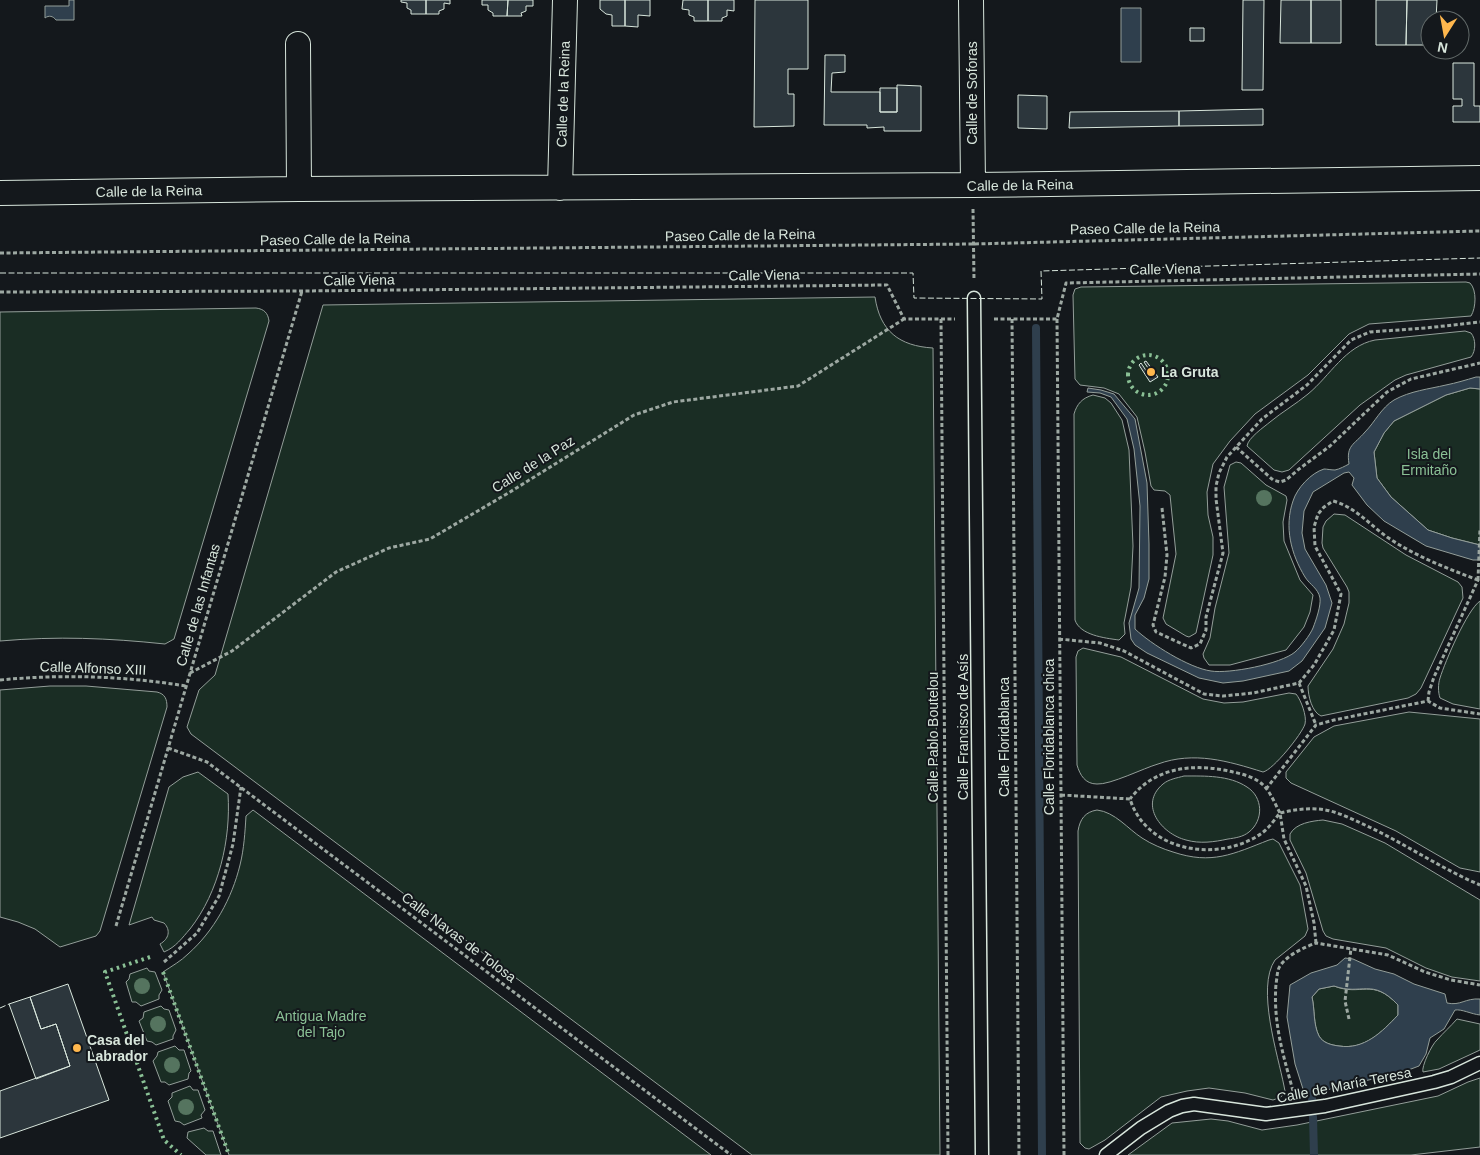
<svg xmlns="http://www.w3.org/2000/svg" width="1480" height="1155" viewBox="0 0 1480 1155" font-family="Arial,sans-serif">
<rect width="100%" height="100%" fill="#14181c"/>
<path fill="#1a2d24" stroke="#939e99" d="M1466 282 1470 283C1477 290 1476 308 1471 316L1369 324 1349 334 1308 375 1255 414 1230 441 1213 464 1207 492 1208 515 1213 537V555L1196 633 1189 637 1186 636 1166 624 1163 618 1176 554 1170 495 1165 491 1154 490 1151 486 1145 452 1137 417 1119 394 1104 388 1080 385 1075 379 1073 295 1075 289 1081 287Z
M875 297C880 331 899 346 933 348L940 1155H752L191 734 187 727 199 690 215 675 323 305Z
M256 308C264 309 268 313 269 321L174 639 165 644C108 638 57 636 0 641V312Z
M1465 331 1471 333C1476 339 1476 351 1471 357L1406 375 1395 380 1360 405 1289 470 1282 472 1274 470 1247 446C1248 438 1264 427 1270 422 1282 412 1296 404 1308 394 1330 376 1345 346 1375 340Z
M1470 388 1480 389V545L1452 538 1428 530 1391 497 1377 478 1374 452 1384 433 1394 421 1446 395Z
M1093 395 1105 398 1111 403 1122 420 1129 450 1133 546 1131 587 1124 623 1125 634 1119 640C1104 638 1080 635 1075 620L1074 414C1077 404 1082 398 1093 395Z
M1236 462 1241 463 1266 485 1286 496 1287 500 1283 522 1284 541 1300 580 1313 595 1310 612 1304 627 1286 650 1230 665H1209L1204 658 1203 654 1210 638 1215 608 1229 553 1224 487 1230 465Z
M1334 514 1345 515 1406 555 1458 582 1462 587 1463 598 1421 688 1416 694 1408 698 1321 716C1312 712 1308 696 1308 686L1333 649 1344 624 1349 603V592L1347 587 1323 548 1322 543 1323 527 1326 521Z
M1480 601V709L1453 704 1440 698C1438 692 1438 684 1440 678 1445 662 1467 610 1480 601Z
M1083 648 1121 657 1203 699 1224 703 1243 702 1289 693 1296 694C1301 700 1307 716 1305 724 1302 734 1273 770 1263 772 1228 761 1194 751 1158 764 1144 768 1110 785 1097 784 1085 784 1080 775 1077 765L1076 657 1078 651Z
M50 686H86L157 692C165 694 167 699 167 707L100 931 96 936 60 947 35 929 18 922 0 917V690Z
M1409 712 1480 719V872L1460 868 1396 831 1291 783 1286 778V772L1314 737 1334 726Z
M198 772 228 794C231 839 219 892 190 929 182 938 176 947 164 952L160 944C169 939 171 930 164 923L154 920 152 917 129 925 169 787 183 777Z
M1184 776C1205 776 1229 775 1247 787 1263 797 1264 820 1249 832 1243 837 1235 838 1228 839 1214 842 1200 844 1186 840 1162 834 1138 805 1163 784 1169 779 1177 778 1184 776Z
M253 810 711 1155H229L163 972C172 966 181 961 188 954 214 931 232 898 240 865 244 849 245 832 246 816Z
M1097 810C1115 812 1128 829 1142 838 1151 844 1163 849 1173 852 1212 865 1233 854 1269 840L1273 839 1279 843 1300 885 1308 929 1305 936 1275 960C1256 988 1278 1055 1284 1086L1285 1091 1281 1097 1273 1100 1245 1093 1209 1088 1187 1091 1161 1097 1105 1140 1089 1149 1085 1148 1080 1143 1078 831C1080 819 1085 812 1097 810Z
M1323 820 1342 824 1385 843 1480 900V981L1452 977 1426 968 1386 948 1333 939 1326 936 1323 931 1306 873 1290 840V834C1296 823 1312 821 1323 820Z
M147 968 149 971 155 972 162 990 159 995V999L141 1006 136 1002H132L126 982 129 979 130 974Z
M1334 986C1361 997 1372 977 1398 1005V1015C1382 1032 1365 1050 1339 1046 1331 1045 1323 1043 1319 1036 1313 1024 1315 1010 1312 997L1319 989Z
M161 1006 164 1009 169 1010 176 1030 173 1036V1039L156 1045 152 1042 147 1041 139 1021 143 1018 144 1012Z
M1457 1019 1480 1024V1050L1439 1069 1423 1072C1421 1067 1432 1044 1437 1040 1444 1032 1450 1027 1457 1019Z
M175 1046 179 1050H184L191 1071 189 1073 188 1079 169 1085 165 1082H161L153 1061 157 1056 158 1052Z
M1480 1078V1147L1411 1155H1128L1172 1123 1211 1119 1228 1121 1262 1130 1297 1125 1438 1096 1468 1082Z
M190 1086 193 1090H198L205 1110 201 1115 202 1118 184 1125 180 1122 175 1121 168 1101 172 1097V1093Z
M204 1128 208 1131H213L221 1155H206L187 1138 188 1132Z"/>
<path fill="#2f3f4d" stroke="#939e99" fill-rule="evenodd" d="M69 0H74V20H56C53 16 49 15 45 18V6H69Z
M1121 8H1141V62H1121Z
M1476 377H1480V389L1470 388 1446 395 1394 421 1384 433 1374 452 1377 478 1391 497 1428 530 1452 538 1480 545V560H1473L1426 546 1384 521 1367 505 1352 485 1354 478 1349 472 1344 473 1313 492 1304 511 1302 533 1305 549 1326 585 1332 603 1325 628 1302 661 1289 671 1243 681 1223 683 1199 678 1147 653 1135 645 1131 639 1129 623 1139 588 1140 506 1134 449 1127 419 1111 397 1100 393 1087 392 1088 388 1101 390 1114 394 1135 419 1147 483 1149 544V579L1144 598 1135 615V629C1151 644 1189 668 1211 671 1229 674 1281 664 1295 652 1301 647 1310 635 1313 628 1316 620 1321 606 1320 598 1318 588 1310 585 1305 577 1291 554 1284 527 1293 501 1297 488 1311 473 1324 469 1327 469 1331 470 1335 470 1340 469 1345 466 1349 464 1346 445 1354 445 1365 432 1375 422 1381 408 1394 400 1410 391 1429 389 1446 385 1456 383 1466 380 1476 377Z
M1345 958 1353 959 1375 969 1394 974 1414 984 1445 994 1447 1003C1461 1006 1465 998 1480 999V1015C1471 1014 1462 1009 1455 1010L1444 1029 1430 1038 1426 1054 1419 1066 1403 1072 1330 1089 1321 1094H1307L1303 1089 1295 1064 1287 1017 1290 985 1311 973 1337 965ZM1334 986C1362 996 1372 977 1398 1005V1015C1382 1032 1364 1050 1339 1046 1331 1045 1323 1043 1319 1036 1313 1024 1315 1010 1312 997L1319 989Z"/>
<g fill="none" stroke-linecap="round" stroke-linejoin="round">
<path stroke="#2f3f4d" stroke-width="8" d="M1036 328 1042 1155
M1312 1099V1094
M1313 1117 1314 1155"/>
</g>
<path fill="#2c363c" stroke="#d8e6dc" d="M401 0H426V14H411V10L407 8V3L401 2Z
M426 0H450V4L444 3V9L439 11V14H426Z
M482 0H508L507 16H493V13L488 10V5H482Z
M508 0H533V6H526V11L521 13 522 16H507Z
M600 0H625V26H612V15L606 14 600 9Z
M625 0H650V16L638 15V27L625 26Z
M683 0H708V21H694V17L689 15V10L682 9Z
M708 0H734V11L727 10V16L722 18V21H708Z
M755 0H808V69H788V94H794V126L754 127Z
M1243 0H1264L1263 90H1242Z
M1281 0H1311V43H1280Z
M1311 0H1341V43H1311Z
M1376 0H1407L1406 45H1376Z
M1407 0H1437L1436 20H1430V45H1406Z
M1190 28H1204V41H1190Z
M825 55H845V72L832 73 831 92H880V112H897V85L921 86V131H884V127L867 128V125H824Z
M1453 63H1474V106H1480V122H1453V106H1462V99H1453Z
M880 88H897V112H880Z
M1018 95 1047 96V129L1018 128Z
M1263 109V125L1179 126V111Z
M1179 111V126L1069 128 1070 112Z
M1146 361 1158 377 1150 382 1139 365 1141 363 1147 372 1150 371 1144 362Z
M68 984 109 1100 0 1138V1091L70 1066 56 1024 41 1029 30 997Z
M30 997 41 1029 56 1024 70 1066 36 1079 9 1004Z"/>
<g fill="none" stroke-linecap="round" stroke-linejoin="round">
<g stroke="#d8e6dc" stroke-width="15">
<path id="lane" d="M974 298 982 1155
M1106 1155 1141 1128 1169 1111 1182 1106 1194 1104 1266 1114 1325 1106 1434 1082 1451 1077 1480 1063"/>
</g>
<g stroke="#d8e6dc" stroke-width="26">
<path id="street" d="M971 0 973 185
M298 44 299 189
M560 188 565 0
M0 193 299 189 973 185 1480 178"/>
</g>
<path stroke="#9da8a2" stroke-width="3" stroke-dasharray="4 2.5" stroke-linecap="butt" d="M973 209 974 280
M0 253 974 244 1480 231
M0 292 302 291 887 285 904 319H955
M941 319 948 1155
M994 319H1057L1066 283 1480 274
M1012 319 1019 1155
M1057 319 1064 1155
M1236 447 1273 480 1280 482 1286 480 1299 469 1330 446 1387 392 1411 379 1480 363
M1162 508 1167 555 1165 577 1153 625 1156 632 1191 648 1200 644 1206 630V617L1223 553 1216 499V486L1219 473 1227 457 1262 419 1307 385 1351 340 1370 332 1426 328 1480 322
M1478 580 1480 529
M1059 639 1100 643 1124 651 1204 694 1223 696 1253 693 1299 683 1314 665 1334 630 1341 594 1315 546 1314 527 1318 514 1324 507 1333 501C1355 507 1369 524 1387 537 1415 556 1446 568 1478 580H1480
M190 673 232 651 336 572 389 548 430 539 510 492 634 415 673 402 798 386 904 319
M0 680C63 674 124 676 186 686
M1299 683 1316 725
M1428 701 1429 692 1434 677 1478 580 1479 581
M168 748 207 762 731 1155
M1266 789 1316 725 1334 720 1428 701 1440 708 1480 714
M1061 795 1130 799C1147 853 1220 863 1262 833 1269 828 1275 819 1280 813 1275 804 1271 793 1264 786 1257 778 1243 774 1233 772 1196 763 1155 766 1130 799
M116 926 302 291
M1316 943 1314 923 1306 886 1284 839 1280 813C1293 810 1305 808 1318 809 1334 810 1350 818 1365 825 1404 843 1440 868 1480 885
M164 962 197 933 219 896 233 844 241 787
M1349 1019 1345 1001 1351 948
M1293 1091C1283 1054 1273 1023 1276 984 1277 979 1277 970 1280 966 1287 955 1305 947 1316 943L1388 955 1425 972 1451 980 1480 985"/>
<use href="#lane" stroke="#14181c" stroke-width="12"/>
<use href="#street" stroke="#14181c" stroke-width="24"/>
<path stroke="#8ac095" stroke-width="4" stroke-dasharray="2.5 4" stroke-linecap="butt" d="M1128 375a20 20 0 1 1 40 0a20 20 0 1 1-40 0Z
M150 957 105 972 164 1140 181 1155
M163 972 229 1155"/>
<path stroke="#d8e6dc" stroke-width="1" stroke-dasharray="6 2.5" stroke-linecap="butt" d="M0 273H913L914 298 1042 299 1041 271 1480 258
M0 1008 9 1004"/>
</g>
<g fill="#55745f">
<circle cx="1264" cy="498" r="8"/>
<circle cx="142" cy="986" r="8"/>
<circle cx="158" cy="1024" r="8"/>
<circle cx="172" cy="1065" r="8"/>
<circle cx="186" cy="1107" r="8"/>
</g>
<g fill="#ffb74d" stroke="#14181c" stroke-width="2">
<circle cx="1151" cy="372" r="5"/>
<circle cx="77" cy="1048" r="5"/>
</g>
<g text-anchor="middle" stroke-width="4" stroke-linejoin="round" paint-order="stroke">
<g font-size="14" fill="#d8e6dc" stroke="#14181c">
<text transform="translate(972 93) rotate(-90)" y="5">Calle de Soforas</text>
<text transform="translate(563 94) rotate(-88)" y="5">Calle de la Reina</text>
<text transform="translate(1020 185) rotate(-1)" y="5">Calle de la Reina</text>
<text transform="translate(149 191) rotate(-1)" y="5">Calle de la Reina</text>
<text transform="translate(1145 228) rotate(-1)" y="5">Paseo Calle de la Reina</text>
<text transform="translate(740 235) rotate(-1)" y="5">Paseo Calle de la Reina</text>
<text transform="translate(335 239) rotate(-1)" y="5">Paseo Calle de la Reina</text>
<text transform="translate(1165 269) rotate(-1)" y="5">Calle Viena</text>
<text transform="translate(764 275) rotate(-1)" y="5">Calle Viena</text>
<text transform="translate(359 280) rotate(-1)" y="5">Calle Viena</text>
<text transform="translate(533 464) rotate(-32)" y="5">Calle de la Paz</text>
<text transform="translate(198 605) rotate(-74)" y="5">Calle de las Infantas</text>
<text transform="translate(93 668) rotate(2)" y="5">Calle Alfonso XIII</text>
<text transform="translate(963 727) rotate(-90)" y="5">Calle Francisco de Asís</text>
<text transform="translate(933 737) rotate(-90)" y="5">Calle Pablo Boutelou</text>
<text transform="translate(1004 737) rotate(-90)" y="5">Calle Floridablanca</text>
<text transform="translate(1049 737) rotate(-90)" y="5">Calle Floridablanca chica</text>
<text transform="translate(459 937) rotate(37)" y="5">Calle Navas de Tolosa</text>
<text transform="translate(1344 1085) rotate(-11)" y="5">Calle de María Teresa</text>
</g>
<g font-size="14" font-weight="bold" fill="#d8e6dc" stroke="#14181c" text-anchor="start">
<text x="1161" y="377">La Gruta</text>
<text x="87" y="1045">Casa del<tspan x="87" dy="16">Labrador</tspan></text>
</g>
<g font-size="14" fill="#8ac095" stroke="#14181c">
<text x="1429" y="459">Isla del<tspan x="1429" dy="16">Ermitaño</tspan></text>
<text x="321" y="1021">Antigua Madre<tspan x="321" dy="16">del Tajo</tspan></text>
</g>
</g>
<g transform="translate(1445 35) rotate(191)"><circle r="24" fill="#14181c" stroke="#626a69"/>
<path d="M0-4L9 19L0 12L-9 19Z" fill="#ffb74d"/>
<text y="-8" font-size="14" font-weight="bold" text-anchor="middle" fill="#d8e6dc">N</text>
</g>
</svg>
